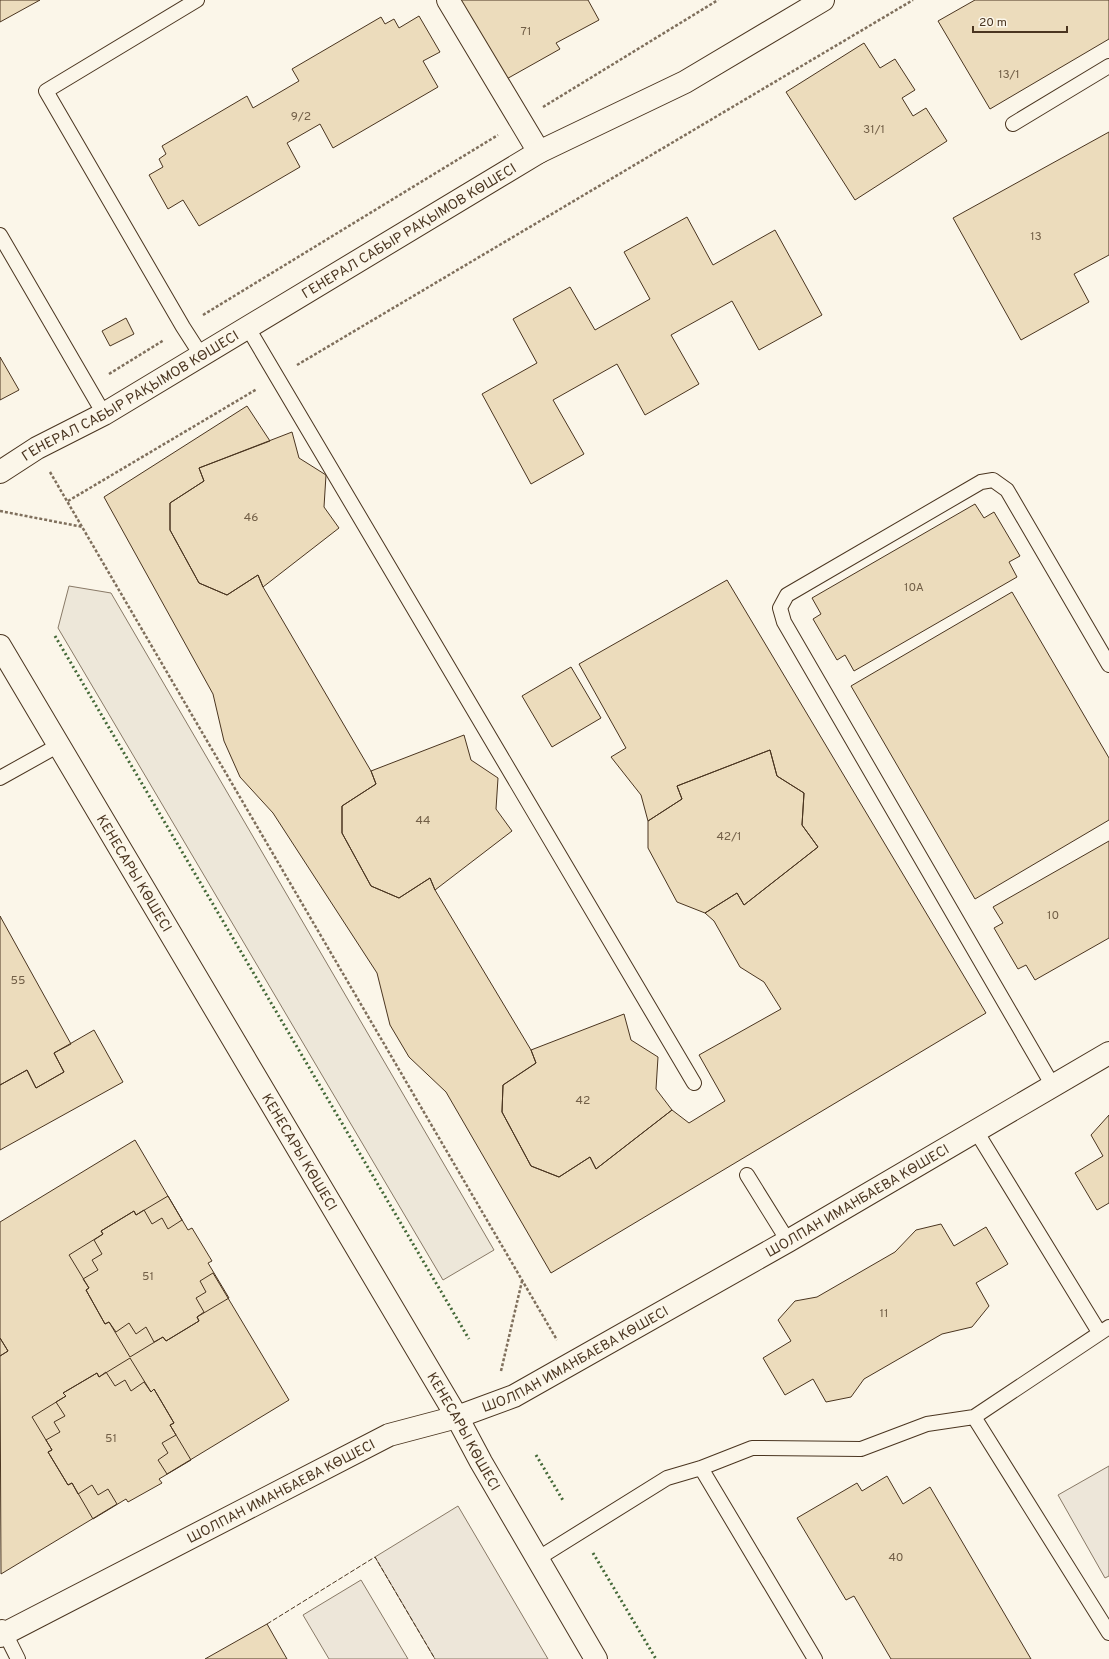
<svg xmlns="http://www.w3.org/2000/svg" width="1109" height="1659" viewBox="0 0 1109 1659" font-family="Overpass,sans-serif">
<rect width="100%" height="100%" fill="#fbf6e9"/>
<path fill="#ede6d9" stroke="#887966" d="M1109 1466V1576L1105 1578 1058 1495Z
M458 1506 548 1659H435L375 1557Z
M361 1580 408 1659H329L303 1615Z"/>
<path fill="#ede7d9" stroke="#887966" d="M69 586 111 593 494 1250 443 1280 58 628Z"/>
<path fill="#ecdcbc" stroke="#4a3520" d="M0 0H40L0 22Z
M457 0H588L599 20 556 43 560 49 503 81Z
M975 0H1109V39L990 109 938 21Z
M419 16 440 52 423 61 438 87 333 148 320 124 287 143 300 167 199 226 183 200 168 209 149 175 163 167 159 159 166 154 162 146 247 96 253 108 299 81 292 69 381 17 385 24 394 19 399 28Z
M864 43 880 68 895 59 915 90 902 98 913 116 926 108 947 141 855 200 786 92Z
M1109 132V255L1074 274 1089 302 1021 340 953 218Z
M687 217 713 265 775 230 822 315 759 350 732 301 671 335 699 384 645 415 617 364 553 400 584 454 531 484 482 394 537 363 513 319 570 287 595 330 650 299 624 252Z
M126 318 134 334 110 346 102 331Z
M0 357 19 390 0 400Z
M247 406 270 441 199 468 204 481 170 503V530L199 583 227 595 258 575 263 587 371 771 376 784 342 806V833L371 886 399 898 430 878 435 890 531 1050 536 1063 503 1085 502 1112 531 1166 559 1177 590 1157 596 1169 672 1110 689 1123 725 1101 699 1055 781 1009 764 982 740 967 714 921 705 913 737 893 744 905 818 847 802 825 804 793 777 776 770 750 677 786 682 799 648 821 641 795 611 757 626 748 579 664 727 580 986 1013 551 1273 446 1092 409 1057 390 1025 377 973 273 813 240 777 224 741 213 694 104 497Z
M292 432 299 458 326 475 324 507 339 528 263 587 258 575 227 595 199 583 170 530V503L204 481 199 468Z
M975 504 984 518 994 512 1020 556 1009 562 1017 577 854 671 845 655 837 660 813 619 821 614 812 598Z
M1012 592 1109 758V820L975 899 851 686Z
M571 667 601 718 552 747 522 696Z
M464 735 471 760 498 778 496 809 512 831 435 890 430 878 399 898 371 886 342 833V806L376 784 371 771Z
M770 750 777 776 804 793 802 825 818 847 744 905 737 893 705 913 677 902 648 848V821L682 799 677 786Z
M1109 841V938L1035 980 1026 965 1018 969 994 928 1003 923 993 907Z
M0 916 71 1044 54 1053 64 1072 36 1088 27 1070 0 1085Z
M624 1014 631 1040 658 1057 656 1089 672 1110 596 1169 590 1157 559 1177 531 1166 502 1112 503 1085 536 1063 531 1050Z
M94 1030 123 1082 0 1150V1085L27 1070 36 1088 64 1072 54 1053Z
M1109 1115V1203L1097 1210 1075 1173 1103 1156 1091 1135Z
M135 1140 182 1220 168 1229 162 1218 152 1224 144 1210 136 1215 134 1211 101 1231 103 1234 94 1240 102 1254 92 1260 98 1270 83 1279 89 1288 86 1290 105 1324 109 1322 116 1332 129 1323 136 1334 146 1327 154 1342 163 1337 166 1341 199 1321 197 1317 204 1312 196 1298 206 1292 200 1281 213 1273 289 1400 167 1474 158 1460 168 1453 162 1443 176 1435 170 1425 174 1423 154 1389 151 1392 144 1382 131 1391 125 1380 115 1386 106 1372 99 1377 97 1373 63 1393 66 1396 56 1402 65 1416 54 1422 60 1432 46 1440 52 1450 48 1452 68 1485 72 1483 78 1494 92 1485 98 1495 108 1489 117 1504 1 1574 0 1356 8 1351 0 1338V1222Z
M168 1196 188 1230 192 1228 212 1261 208 1263 229 1298 197 1317 199 1321 166 1341 163 1337 130 1357 109 1322 105 1324 86 1290 89 1288 69 1255 103 1234 101 1231 134 1211 136 1215Z
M941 1224 954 1246 986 1227 1008 1264 976 1283 989 1306 972 1327 942 1334 864 1379 851 1397 826 1402 813 1379 785 1395 763 1358 791 1341 778 1320 795 1301 817 1297 895 1252 916 1230Z
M0 1338 8 1351 0 1356Z
M130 1358 151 1392 154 1389 174 1423 170 1425 191 1460 159 1479 162 1483 128 1502 126 1499 93 1519 72 1483 68 1485 48 1452 52 1450 32 1417 66 1396 63 1393 97 1373 99 1377Z
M887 1476 903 1504 930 1487 1031 1659H891L854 1596 846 1600 797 1518 857 1483 862 1491Z
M267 1624 287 1659H205Z"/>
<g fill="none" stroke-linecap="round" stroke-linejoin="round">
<g stroke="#4a3520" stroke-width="16">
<path id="service" d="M197 0 46 91 183 327 201 355
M1013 124 1109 66
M0 235 104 414
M248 328 694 1083
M0 778 59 745
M1053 1086 784 622 780 608 787 595 981 482 993 480 1007 490 1109 665
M976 1131 1099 1332
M747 1175 788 1241
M974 1417 1109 1633
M701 1468 815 1659
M537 1559 667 1478 701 1468 752 1448 861 1449 927 1424 974 1417 1109 1327
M2 1627 18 1659"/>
</g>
<g stroke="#4a3520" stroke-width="24">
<g id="minor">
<path d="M448 0 539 152"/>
<path id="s1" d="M0 472 37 448 104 414 539 152 685 82 823 0"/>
<path id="s2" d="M0 1636 389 1435 457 1417 514 1396 788 1241 1109 1053"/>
</g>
</g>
<g stroke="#4a3520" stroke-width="24">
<g id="secondary">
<path id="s3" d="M0 646 457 1417 481 1462 596 1659"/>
</g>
</g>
<path stroke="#7f6f5c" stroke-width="2.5" stroke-dasharray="3 2" stroke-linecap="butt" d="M543 107 718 0
M203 315 498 135
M297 365 913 0
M109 374 164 340
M50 472 557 1340
M68 501 257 389
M0 511 83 527
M501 1371 522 1281"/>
<use href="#service" stroke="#fbf6e9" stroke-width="14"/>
<use href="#minor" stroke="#fbf6e9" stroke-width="22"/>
<use href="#secondary" stroke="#fbf6e9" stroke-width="22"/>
<path stroke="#436837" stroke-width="3" stroke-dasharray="2 3" stroke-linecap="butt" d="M55 636 469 1339
M536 1455 564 1502
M593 1553 656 1659"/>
<path stroke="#4a3520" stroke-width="1" stroke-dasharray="5 2" stroke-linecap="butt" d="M267 1624 375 1557 435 1659"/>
</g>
<g text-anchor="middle" stroke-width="3" stroke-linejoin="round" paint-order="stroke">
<g font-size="12" fill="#725f47">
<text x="526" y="35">71</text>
<text x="1009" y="78">13/1</text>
<text x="301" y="120">9/2</text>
<text x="874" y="133">31/1</text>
<text x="1036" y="240">13</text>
<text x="251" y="521">46</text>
<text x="914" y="591">10А</text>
<text x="423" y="824">44</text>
<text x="729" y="840">42/1</text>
<text x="1053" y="919">10</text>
<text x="18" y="984">55</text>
<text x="583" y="1104">42</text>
<text x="148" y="1280">51</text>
<text x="884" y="1317">11</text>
<text x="111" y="1442">51</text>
<text x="896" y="1561">40</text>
</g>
<g font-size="14" fill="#4a3520" stroke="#fbf6e9">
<text dy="5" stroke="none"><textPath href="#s1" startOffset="475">ГЕНЕРАЛ САБЫР РАҚЫМОВ КӨШЕСІ</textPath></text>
<text dy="5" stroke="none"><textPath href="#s1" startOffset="151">ГЕНЕРАЛ САБЫР РАҚЫМОВ КӨШЕСІ</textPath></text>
<text dy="5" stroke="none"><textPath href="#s3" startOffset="264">КЕНЕСАРЫ КӨШЕСІ</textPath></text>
<text dy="5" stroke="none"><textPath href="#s3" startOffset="588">КЕНЕСАРЫ КӨШЕСІ</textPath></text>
<text dy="5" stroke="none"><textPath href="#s2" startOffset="964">ШОЛПАН ИМАНБАЕВА КӨШЕСІ</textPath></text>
<text dy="5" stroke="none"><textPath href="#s2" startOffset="640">ШОЛПАН ИМАНБАЕВА КӨШЕСІ</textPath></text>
<text dy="5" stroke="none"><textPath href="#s3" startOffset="912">КЕНЕСАРЫ КӨШЕСІ</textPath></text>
<text dy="5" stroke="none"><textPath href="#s2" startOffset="316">ШОЛПАН ИМАНБАЕВА КӨШЕСІ</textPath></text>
</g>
</g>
<path d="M973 26v6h94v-6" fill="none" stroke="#4a3520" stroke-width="2"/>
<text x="979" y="26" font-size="12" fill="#4a3520" stroke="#fbf6e9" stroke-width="3" paint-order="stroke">20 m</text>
</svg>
